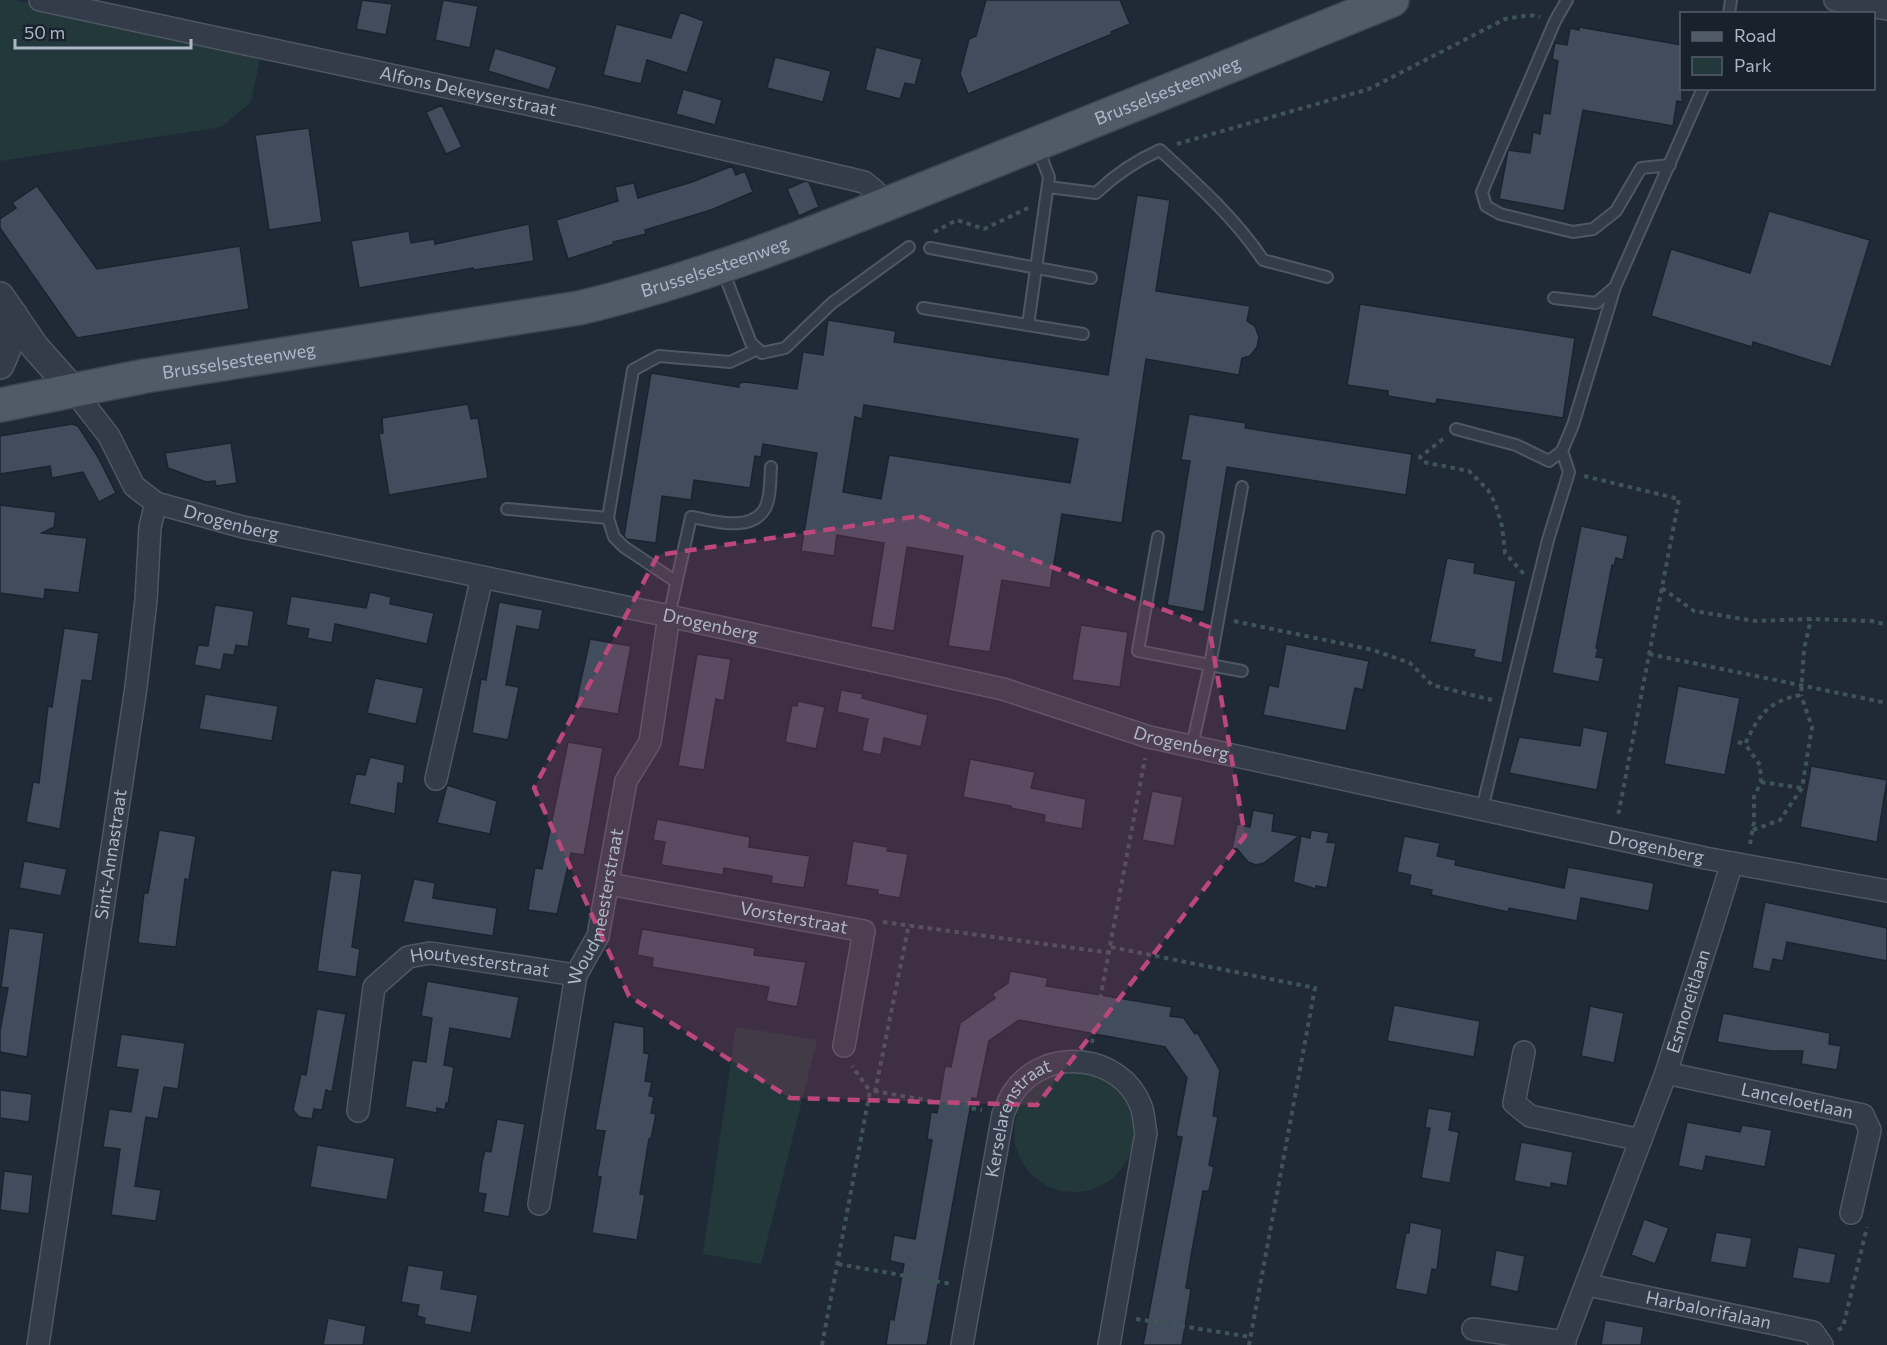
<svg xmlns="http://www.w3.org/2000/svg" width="1887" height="1345" viewBox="0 0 1887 1345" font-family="Commissioner,sans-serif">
<rect width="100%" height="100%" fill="#202a37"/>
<path fill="#23383a" d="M0 0H14L261 53 251 102 221 127 0 161Z
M736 1027 817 1040 761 1264 703 1254Z
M1014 1132a60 60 0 1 1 120 0a60 60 0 1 1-120 0Z"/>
<path fill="#414d5d" stroke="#1b232e" stroke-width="1.5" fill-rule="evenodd" d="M362 0 392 4 386 35 356 29Z
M443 0 478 6 470 48 435 40Z
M986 0H1120L1130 24 1111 32 1112 34 968 94 960 74 969 39 976 36Z
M680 12 704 21 687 73 647 60 641 84 603 75 616 24 671 38Z
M1579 27 1682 45V102L1677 101 1673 126 1583 110 1564 211 1499 199 1508 150 1530 153 1533 132 1540 134 1543 113 1550 114 1558 61 1552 59 1555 43 1567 45 1570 28 1579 30Z
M876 47 922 59 915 85 905 83 900 99 865 90Z
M495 48 557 67 549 90 488 71Z
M775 57 831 71 823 102 767 88Z
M683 89 722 100 715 125 676 114Z
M442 105 462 147 446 154 426 112Z
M309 128 322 222 269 230 255 135Z
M732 166 736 175 745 171 753 192 711 210 645 230 646 234 613 242 614 244 568 259 556 220 618 201 615 187 634 183 638 198 692 182Z
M805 181 809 182 819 207 799 216 787 189Z
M37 186 97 269 240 246 249 309 77 338 0 228V219L16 208 12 203Z
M1137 195 1170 200 1156 291 1250 306 1247 321 1255 326 1259 337 1257 347 1250 356 1242 358 1239 375 1146 359 1122 523 1062 514 1050 588 1002 580 990 652 948 646 963 556 907 547 894 631 871 627 884 543 837 535 834 556 801 551 817 453 763 444 761 457 755 456 750 488 694 480 691 500 662 496 656 543 626 539 624 536 651 373 739 387V383L746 382 797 389 803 352 823 355 828 320 896 331 894 342 1108 375ZM864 405 1078 439 1070 483 889 455 881 499 843 492 855 417 862 419Z
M1769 211 1870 240 1831 367 1753 342 1752 347 1651 316 1671 249 1750 273Z
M529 224 534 261 474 270 473 268 359 288 351 241 409 231 411 243 434 239 435 244Z
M1360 304 1575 338 1563 418 1437 399 1436 404 1388 396V391L1347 385Z
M468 404 471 419 478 418 488 478 389 495 379 434 383 433 382 418Z
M1189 414 1246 423 1245 428 1412 454 1406 495 1227 467 1204 612 1167 605 1190 461 1181 460Z
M72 424 78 426 98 457 116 493 99 502 83 472 52 478 50 466 0 474V436Z
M231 443 237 483 216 486 215 481 206 482 168 468 165 453Z
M0 505 56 512 54 527 42 533 87 538 79 593 45 589 44 599 0 593Z
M1581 526 1628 536 1623 560 1616 558 1614 566 1612 565 1596 648 1598 649 1596 657 1604 658 1599 682 1552 673Z
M1447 558 1475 563 1474 573 1516 581 1502 663 1473 657 1475 650 1430 642Z
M370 592 391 597 390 604 434 613 427 644 335 624 332 643 307 638 309 629 286 625 291 596 366 608Z
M499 602 543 610 539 630 517 626 506 685 519 687 508 740 472 733 481 679 486 680Z
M215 605 254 611 248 647 236 645 234 655 224 654 221 670 194 665 198 645 208 646Z
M1081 625 1128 632 1120 687 1072 680Z
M64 628 99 633 92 681 82 680 60 829 26 822 33 782 39 783 48 706 52 707Z
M590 639 631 646 618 714 575 707Z
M1286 644 1369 661 1363 690 1355 688 1346 731 1263 715 1269 685 1278 687Z
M697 654 731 659 724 701 716 699 704 770 678 766Z
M375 678 424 688 416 724 367 713Z
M1678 686 1740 698 1725 775 1664 764Z
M841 690 863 694 862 698 928 715 921 747 884 738 881 755 862 751 868 719 837 712Z
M205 694 278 706 272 741 199 729Z
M798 701 825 707 816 749 785 742 792 705 797 706Z
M1583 727 1608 732 1597 790 1509 773 1519 737 1580 746Z
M568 742 603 748 584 855 571 853 557 914 528 910 535 868 542 869Z
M370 757 405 765 403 784 398 783 395 814 349 804 356 774 365 775Z
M970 759 1035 772 1031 788 1086 799 1082 829 1044 822 1045 815 1011 808V806L963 797Z
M1811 766 1887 780 1877 842 1800 827Z
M447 785 497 801 490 834 437 823Z
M1152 791 1183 797 1174 846 1142 840Z
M1253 810 1274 814 1272 831 1299 836 1264 863 1256 865 1248 862 1237 849 1232 848 1237 824 1250 827Z
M657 819 750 837 749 847 810 856 804 888 771 883 772 876 724 868 723 875 661 865 665 842 653 840Z
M159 830 196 836 189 880 185 879 176 947 138 943 144 893H148Z
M1311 830 1329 833 1327 842 1336 843 1327 888 1316 886V889L1293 882 1301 836 1310 838Z
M1404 836 1440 843 1437 856 1456 860 1455 865 1564 888 1568 867 1654 883 1649 911 1581 898 1577 921 1509 908 1508 912 1431 895 1432 890 1409 885 1411 875 1397 872Z
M853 841 888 847 887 851 908 854 900 898 877 894 878 890 846 885Z
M24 861 67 869 61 896 19 888Z
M331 870 362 874 352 947 360 949 356 977 317 971Z
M414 879 435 883 433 898 497 908 493 936 403 922Z
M1765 902 1887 928V961L1787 942 1783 961 1773 959 1770 972 1752 968Z
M9 928 44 933 27 1057 0 1052V1031L8 988 1 987Z
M642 929 755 948 754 955 806 962 797 1007 766 1001 769 987 652 967 653 958 637 955Z
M1010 971 1048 978 1046 986 1172 1007 1170 1016 1184 1018 1195 1034 1197 1032 1220 1070 1213 1116 1218 1117 1209 1165 1214 1167 1209 1191H1203L1191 1256 1186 1288 1191 1289 1182 1345H1143L1182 1137 1176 1136 1187 1078 1165 1047 1019 1020 989 1041 977 1099 972 1098 927 1345H886L890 1319 894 1320 904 1264 890 1261 894 1235 915 1239 932 1140 927 1139 931 1112 937 1113 945 1066 951 1067 960 1023 995 998 992 994 1008 983Z
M427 981 519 997 511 1039 450 1028 444 1065 454 1067 448 1104 446 1103 445 1110 437 1108V1113L405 1107 412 1060 426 1062 432 1018 421 1016Z
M1394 1005 1480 1021 1474 1057 1387 1041Z
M1590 1006 1624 1013 1614 1063 1581 1056Z
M317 1009 346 1014 332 1092 326 1090 322 1110 314 1109 312 1119 299 1117 293 1110 301 1074 306 1075Z
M1723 1013 1830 1033 1829 1044 1841 1046 1837 1070 1801 1064 1803 1051H1771L1717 1042Z
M614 1022 644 1027V1053L649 1054 645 1081 652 1082 649 1096 654 1097 651 1113 656 1114 651 1139H649L640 1194 645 1195 637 1240 592 1233 601 1177 597 1176 605 1131 595 1130Z
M121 1034 185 1043 178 1089 164 1087 158 1119 146 1117 135 1186 161 1190 156 1221 111 1215 120 1149 103 1147 109 1109 131 1112 138 1070 116 1067Z
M0 1090 32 1094 29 1122 0 1118Z
M1428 1108 1452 1112 1449 1130 1459 1132 1450 1183 1421 1178 1430 1128H1425Z
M497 1119 525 1124 509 1217 483 1212 486 1194 478 1193 482 1162 485 1151 491 1152Z
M1687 1122 1740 1132 1742 1125 1772 1130 1765 1167 1706 1156 1703 1171 1678 1166Z
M1521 1142 1573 1152 1567 1186 1551 1183V1188L1514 1181Z
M317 1145 395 1158 387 1200 310 1187Z
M4 1171 33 1175 29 1214 0 1210Z
M1644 1219 1669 1228 1655 1264 1631 1255Z
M1410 1222 1442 1229 1437 1270 1432 1269 1427 1295 1395 1289 1406 1233H1409Z
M1716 1232 1752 1238 1746 1268 1710 1262Z
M1798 1247 1836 1254 1830 1284 1792 1278Z
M1496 1250 1525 1256 1518 1292 1490 1286Z
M408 1265 444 1271 441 1289 478 1295 471 1333 424 1324 425 1318 417 1316 419 1305 401 1302Z
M328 1318 366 1326 363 1345H323Z
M1605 1320 1644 1327 1641 1345H1601Z"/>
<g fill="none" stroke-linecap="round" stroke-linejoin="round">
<g stroke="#4e5763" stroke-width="14">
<path id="service" d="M1567 0 1555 21 1482 192 1486 206 1500 214 1573 232 1593 229 1616 211 1641 168 1670 165
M1729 14 1731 0
M1048 187 1096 193C1116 174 1135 161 1160 150 1197 184 1236 219 1263 260L1327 277
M930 248 1091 278
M723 271 751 343 762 353 785 348 832 303 909 247
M1554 298 1596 303 1615 287 1703 88
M923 308 1083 334
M1028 325 1049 177 1038 149
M1456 429 1516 445 1549 461 1562 451
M507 509 608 518 633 370 659 356 730 362 758 349
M608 518 614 537 624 547 675 581
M1158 537 1138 651 1210 665 1192 746
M669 616 691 517C712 520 749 533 764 510 771 500 770 480 771 467
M1242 671 1210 665 1242 487
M1482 809 1548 540 1569 472 1562 451 1573 425 1615 287"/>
</g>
<g stroke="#4e5763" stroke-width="24">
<g id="minor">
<path id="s1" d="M40 0 587 117 864 182 875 191 884 205"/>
<path d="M1835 0 1887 9"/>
<path id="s2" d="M156 503 243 527 669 616 1003 689 1149 737 1705 858 1887 891"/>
<path d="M436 779 482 577"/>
<path id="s3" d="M609 884 864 931 844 1046"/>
<path d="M1524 1052 1514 1103 1530 1116 1641 1140"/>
<path id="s4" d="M1666 1073 1863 1115 1870 1130 1851 1213"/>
<path id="s5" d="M358 1111 374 987 408 957 430 953 576 975"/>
<path id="s6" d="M539 1204 576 975 598 936 626 781 650 742 669 616"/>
<path id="s7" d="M1588 1285 1813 1332 1822 1345"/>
<path d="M1473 1329 1565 1342"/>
<path id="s8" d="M38 1345 136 687 146 600 150 527 156 503 134 486 109 436 74 391"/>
<path id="s9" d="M962 1345 1003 1114C1006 1108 1009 1099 1013 1093 1044 1046 1121 1053 1141 1106 1144 1114 1144 1124 1146 1133L1109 1345"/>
<path id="s10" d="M1563 1345 1666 1073 1732 863"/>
</g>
</g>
<g stroke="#4e5763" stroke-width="30">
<path id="tertiary" d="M0 296 35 347 74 391
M0 365 13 335V314"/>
</g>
<g stroke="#3d4551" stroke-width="36">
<g id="primary">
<path id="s11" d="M0 405 145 376 579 308C710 277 834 225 959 175 1103 117 1248 59 1392 0"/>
</g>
</g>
<path stroke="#3f5456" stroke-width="4" stroke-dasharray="4.5 4.5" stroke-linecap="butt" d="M1177 144 1369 89 1505 19 1530 15 1540 17
M934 232 957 220 984 229 1028 208
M1443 439 1420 457 1423 462 1469 471 1488 490 1495 503 1502 526 1505 553 1524 574
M1584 476 1679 499 1618 816
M1662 588 1694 611 1755 621 1811 619 1872 621 1887 625
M1234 621 1373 650 1410 663 1432 685 1492 700
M1649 654 1887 703
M1738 742 1745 744
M1761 782 1802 788
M1753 830 1780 820 1802 788 1812 727 1801 695
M1750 844 1754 822V797L1761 782 1760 765 1745 744C1759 715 1768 701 1801 695L1804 649 1811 619
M883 922 1111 953
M1111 947 1315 988 1249 1345
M1092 1043 1145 758
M874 1091 982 1110
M875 1092 909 924
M838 1264 952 1284
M1136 1319 1251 1337
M1838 1330 1843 1327 1867 1227
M822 1345 870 1091 852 1066"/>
<use href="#service" stroke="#333c48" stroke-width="10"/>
<use href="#minor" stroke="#333c48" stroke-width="21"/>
<use href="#tertiary" stroke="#333c48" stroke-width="27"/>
<use href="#primary" stroke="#515b68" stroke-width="33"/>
</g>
<path fill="#bc487b" fill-opacity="0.2" stroke="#bc487b" stroke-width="4.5" stroke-dasharray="12 8" stroke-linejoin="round" d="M919 516 1209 627 1245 836 1037 1105 790 1098 629 996 534 788 658 555Z"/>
<g text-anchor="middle" stroke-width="5" stroke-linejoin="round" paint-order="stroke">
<g font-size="18" fill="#adb7c5" stroke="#19212c">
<text dy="6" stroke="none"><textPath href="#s11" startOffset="1215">Brusselsesteenweg</textPath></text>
<text dy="6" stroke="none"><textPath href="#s1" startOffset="438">Alfons Dekeyserstraat</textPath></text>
<text dy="6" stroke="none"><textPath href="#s11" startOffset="729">Brusselsesteenweg</textPath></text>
<text dy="6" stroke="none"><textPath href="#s11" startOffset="243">Brusselsesteenweg</textPath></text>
<text dy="6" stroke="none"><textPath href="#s2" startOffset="78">Drogenberg</textPath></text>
<text dy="6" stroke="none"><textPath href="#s2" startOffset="568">Drogenberg</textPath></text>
<text dy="6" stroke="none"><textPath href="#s2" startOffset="1054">Drogenberg</textPath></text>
<text dy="6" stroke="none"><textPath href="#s2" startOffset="1540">Drogenberg</textPath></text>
<text dy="6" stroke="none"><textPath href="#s8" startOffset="496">Sint-Annastraat</textPath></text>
<text dy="6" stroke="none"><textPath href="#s6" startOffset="304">Woudmeesterstraat</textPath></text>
<text dy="6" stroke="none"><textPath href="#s3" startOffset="188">Vorsterstraat</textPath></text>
<text dy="6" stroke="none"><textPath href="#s5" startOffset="243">Houtvesterstraat</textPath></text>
<text dy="6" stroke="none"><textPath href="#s10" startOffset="366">Esmoreitlaan</textPath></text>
<text dy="6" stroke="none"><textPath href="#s4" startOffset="134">Lanceloetlaan</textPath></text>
<text dy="6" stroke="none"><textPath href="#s9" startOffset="238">Kerselarenstraat</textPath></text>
<text dy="6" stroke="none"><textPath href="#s7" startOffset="123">Harbalorifalaan</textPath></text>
</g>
</g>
<rect x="1680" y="12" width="195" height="78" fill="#19212c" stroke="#545d69" stroke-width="1.5"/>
<rect x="1692" y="32" width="30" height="9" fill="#515b68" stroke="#545d69" stroke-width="1.5"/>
<text x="1734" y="42" font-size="18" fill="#adb7c5">Road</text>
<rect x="1692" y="57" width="30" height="18" fill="#23383a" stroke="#545d69" stroke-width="1.5"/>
<text x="1734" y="72" font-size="18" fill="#adb7c5">Park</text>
<path d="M15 39v9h176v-9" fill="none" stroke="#adb7c5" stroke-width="3"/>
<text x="24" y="39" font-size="18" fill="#adb7c5" stroke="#19212c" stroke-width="4.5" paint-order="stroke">50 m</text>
</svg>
